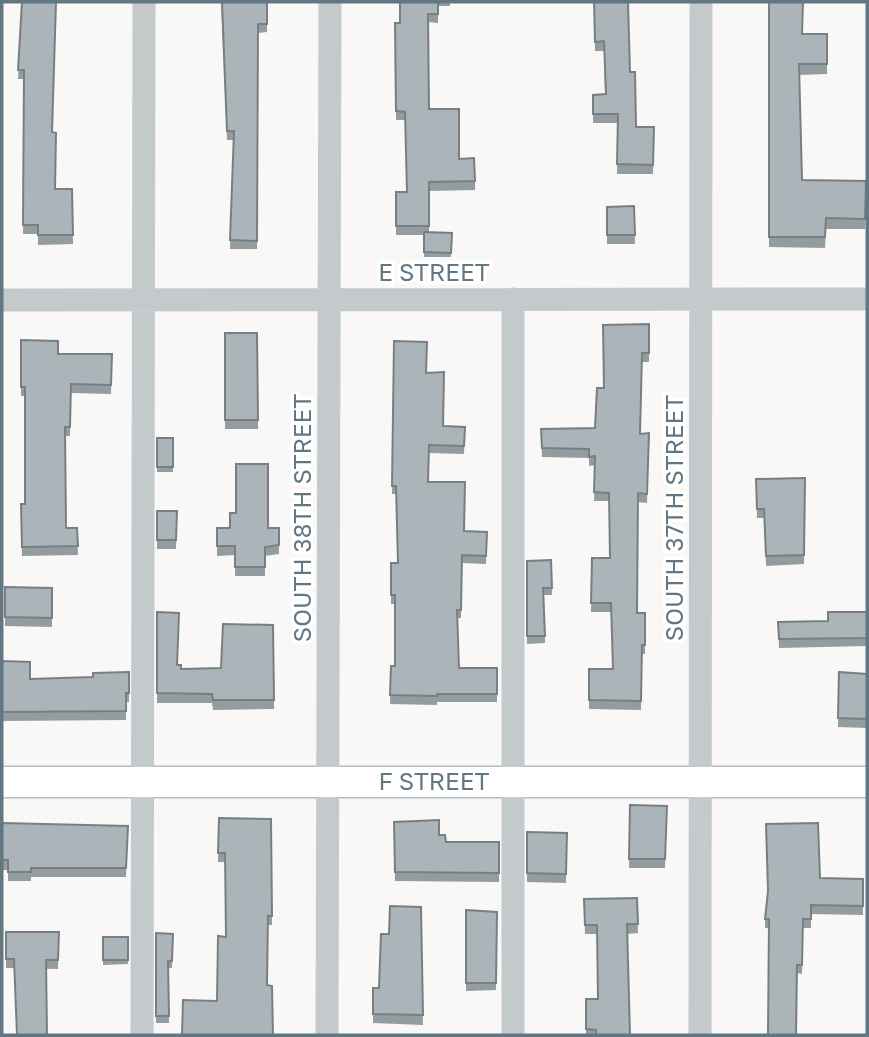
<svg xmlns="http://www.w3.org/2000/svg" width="869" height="1037" viewBox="0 0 869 1037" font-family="'Golos Text',sans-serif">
<rect width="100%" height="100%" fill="#f9f8f6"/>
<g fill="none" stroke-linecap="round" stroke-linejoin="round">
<g stroke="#b7bcc0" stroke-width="33">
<path id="major" d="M2 782H867"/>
</g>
<path stroke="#c4c9cc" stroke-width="23" d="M2 300 867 299
M142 1035 144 2
M327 1035 330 2
M513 1035V299
M700 1035 701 2"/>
<use href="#major" stroke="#fff" stroke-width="30"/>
</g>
<path fill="#939c9f" d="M22 2 52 132 55 189H72L73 244 38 245V234H23L24 79H18Z
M221 2H267V32L258 33 257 249H230L234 140H227Z
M400 2H450V6H438V23L428 22 429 109 459 159 475 181V190L429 191V232L452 233 451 257H424V235H396V192H407L405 120H396L395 23H400Z
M594 2 630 72 636 127H654L653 174H617L618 123H593V95L605 94 604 51H595Z
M769 2 802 34H827V74L799 75 802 180 866 181 865 229H826L825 248 769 247Z
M634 206 635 244H607V207Z
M603 325 649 353V362H642L640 433H649L647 503 638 502V613L645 645V654H642L641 710 589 709V669H613L611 612H591L592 558H610L609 501H594L595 465 589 466V458L542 457 541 429 595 428 604 388Z
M225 333H257L258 429H225Z
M21 340 58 354H112L111 394 71 393 70 436H65L66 528H77L78 555 22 556 21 504H25V396H21Z
M394 341 426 373 443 426 465 427 464 454 429 453 428 482 465 531 487 532 486 564 462 563 461 618H457L459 668H497V702H437V705L390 704 391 666H395V604H391V563H398L396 494H392Z
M157 438H173V472H157Z
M805 478 804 564 766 566 764 518H757L756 479Z
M157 511H177L176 549H157Z
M217 528H279V554L265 556V576H235V555L217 556Z
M551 560 552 595H544L545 643 527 644V561Z
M52 588V627L5 626V617Z
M157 612 177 665 181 669 221 668 273 625 274 709 213 710 212 703H157Z
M867 612V646L779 648 778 622 828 621Z
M2 661 30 679 93 677 129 672V702H126V720L2 721Z
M839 672 867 674V728L838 727Z
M630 805 667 806 665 868H629Z
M219 818 271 819 272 925H268L226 937 225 862H218Z
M394 822 439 835 446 842H499V882L395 881Z
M2 823 128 826 126 877H31V881H8V870H2Z
M527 832 567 833 566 883 527 882Z
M820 878 863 879V915L811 914V928H803L802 974 769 968V928H765V919Z
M637 898 638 933 627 934 630 1035H586V999H598L597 934H585L584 899Z
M421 907 423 1025 373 1023V988H379L389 934Z
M466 910 497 912 496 990 466 991Z
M6 932H59L58 969 6 968Z
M156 933 173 934 172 968H168L169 1023H156Z
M103 937H128V964L103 965Z"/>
<path fill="#abb5b9" stroke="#787f82" stroke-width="2" d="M22 2H56L52 132 56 133 55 189H72L73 235H38V225H23L24 70H18Z
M222 2H267V24H258L257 241 230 240 234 131H227Z
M400 2H438V14H428L429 109H459V159L474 158 475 181 429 182V226H396V192H407L405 112 396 111 395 23H400Z
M594 2H628L630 72H635L636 127H654L653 165 617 164 618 114H593V95L606 94 604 41 595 42Z
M769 2H803L802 34H827V64H799L802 180 866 181 865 219 826 218 825 237H769Z
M634 206 635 235H607V207Z
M424 232 452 233 451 253 424 252Z
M649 324V353H642L640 434 649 433 647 494 638 493 637 613H645V645H642L641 701 589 700V669H613L611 603H591L592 558H610L609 493 594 492 595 456 589 457V449L542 448 541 429 595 428 597 388H604L603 325Z
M225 333H257L258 420H225Z
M21 340 58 341V354H112L111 385 71 384 70 427H65L66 528H77L78 546 22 547 21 504H25V387H21Z
M394 341 427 342 426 373 444 372 443 426 465 427 464 446 429 445 428 482H465L464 531 487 532 486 556 462 555 461 610H457L459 668H497V694H437V696L390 695 391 666H395V595H391V563H398L396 486H392Z
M157 438H173V467H157Z
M236 464H268V528H279V545L265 547V567H235V546H217V528H230V513H236Z
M805 478 804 555 766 556 764 509H757L756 479Z
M157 511H177L176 540H157Z
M551 560 552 588H543L545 636H527V561Z
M5 587 52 588V618L5 617Z
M157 612 179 613 177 665H181V669L221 668 223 624 273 625 274 700H213L212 694 157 693Z
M828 612H867V638L779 639 778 622 828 621Z
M2 661 30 662V679L93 677V673L129 672V693H126V711L2 712Z
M839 672 867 674V719L838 718Z
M630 805 667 806 665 859H629Z
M219 818 271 819 272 916H268L267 985 272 986 273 1035H182L183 1000 217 1001 218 936 226 937 225 853H218Z
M439 820V835H445L446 842H499V873L395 872 394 822Z
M2 823 128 826 126 868H31V872H8V860H2Z
M818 823 820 878 863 879V906L811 905V919H803L802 965H797L796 1035H768L769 919H765L768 891 766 824Z
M527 832 567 833 566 874 527 873Z
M637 898 638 924H627L630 1035H596V1030L586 1029V999H598L597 925H585L584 899Z
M390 906 421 907 423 1015 373 1014V988H379L381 934H389Z
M466 910 497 912 496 983H466Z
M6 932H59L58 960H46L47 1035H17L14 959H6Z
M156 933 173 934 172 961H168L169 1016H156Z
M103 937H128V960H103Z"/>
<g text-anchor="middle" stroke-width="7" stroke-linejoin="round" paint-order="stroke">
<g font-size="24" fill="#637782" stroke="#fff">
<text x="434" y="281">E STREET</text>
<text transform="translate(303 518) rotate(-90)" y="8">SOUTH 38TH STREET</text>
<text transform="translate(675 518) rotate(-90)" y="8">SOUTH 37TH STREET</text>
<text x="434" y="790">F STREET</text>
</g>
</g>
<rect width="869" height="1037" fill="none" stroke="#637782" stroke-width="7"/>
</svg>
